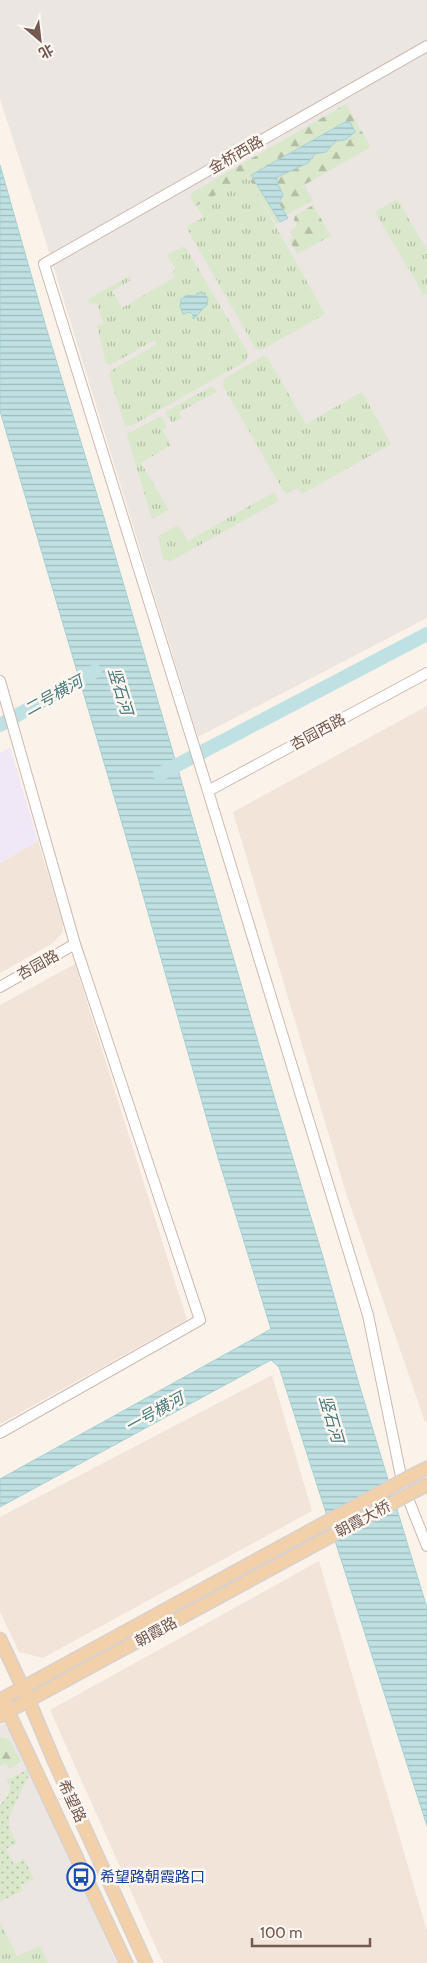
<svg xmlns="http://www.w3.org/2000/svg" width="427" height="1963" viewBox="0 0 427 1963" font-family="Cabin,'Noto Sans SC',sans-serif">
<defs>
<pattern id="grass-tufts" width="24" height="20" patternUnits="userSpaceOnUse" patternTransform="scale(1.25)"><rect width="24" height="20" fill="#d9e7ca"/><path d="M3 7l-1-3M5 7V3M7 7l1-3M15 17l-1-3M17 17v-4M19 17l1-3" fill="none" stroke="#b4bea6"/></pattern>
<pattern id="forest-firs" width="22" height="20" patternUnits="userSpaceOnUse" patternTransform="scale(1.25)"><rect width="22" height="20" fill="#d9e7ca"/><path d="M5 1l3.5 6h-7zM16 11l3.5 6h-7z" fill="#b4bea6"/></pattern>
<pattern id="park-dots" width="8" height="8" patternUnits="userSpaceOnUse" patternTransform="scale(1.25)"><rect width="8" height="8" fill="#d9e7ca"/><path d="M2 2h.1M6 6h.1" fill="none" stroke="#b4bea6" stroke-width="1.8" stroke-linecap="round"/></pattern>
<pattern id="water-rules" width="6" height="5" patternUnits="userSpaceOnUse" patternTransform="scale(1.25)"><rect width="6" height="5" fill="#c0e1e3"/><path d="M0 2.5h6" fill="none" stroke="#a0b9ba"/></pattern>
</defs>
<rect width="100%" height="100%" fill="#fbf3ea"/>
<path fill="#f2e4d9" d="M427 706V1421L425 1422 346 1193 233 812Z
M38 841 63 924V932L53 943 0 973V863Z
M75 964 187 1320 0 1424V1005Z
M272 1375 312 1511 43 1658 19 1652 0 1612V1517Z
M319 1561 427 1931V1963H163L50 1710Z"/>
<path fill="#ece6e3" d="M0 0H427V618L198 737 40 223 0 99Z
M7 1722 117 1963H0V1725Z"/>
<path fill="#f0e7f7" d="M10 747 38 841 0 863V753Z"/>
<path fill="url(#grass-tufts)" d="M248 177 325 314 262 350 256 349 186 227 204 217 196 206Z
M397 199 427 250V294L424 295 375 212Z
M182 247 186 248 248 353 246 361 131 426H125L109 375 112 370 157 344 155 340 110 365 106 364 97 326 103 323 97 303 90 304 88 301 90 298 129 276 131 280 112 291 122 308 175 277 172 272 176 269 167 255Z
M263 356 267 357 306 424 362 392 391 444 302 494 298 488 288 493 284 492 223 386 224 379Z
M212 386 217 392 179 412 182 418 172 423 165 412Z
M161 416 167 427 162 430 171 445 141 463 169 510 152 519 127 436 129 433Z
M274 492 279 501 171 561 163 560 158 536 178 525 188 541Z
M0 1922 17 1956 40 1946 48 1963H0Z"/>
<path fill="url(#forest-firs)" d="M346 104 369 144V148L304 185 313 200 286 215 279 203 277 177 308 163 315 154 326 152 336 141 345 140 352 135 251 175 280 222 276 224 248 177 196 206 190 197 193 192Z
M313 205 331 236 297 254 289 240 292 239V235L290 231 297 226 294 220 295 216Z
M0 1737 9 1739 21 1762 9 1769 6 1763 0 1766Z"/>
<path fill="url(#park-dots)" d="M27 1770 29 1775 9 1817V1828L17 1843 6 1849 14 1864 24 1859 34 1879 21 1885 23 1890 0 1902V1805L8 1796 10 1787 6 1780Z"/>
<path fill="url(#water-rules)" stroke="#a8d1d3" d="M347 121 350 122 355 132 345 140 336 141 326 152 315 154 308 163 277 177V182L283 195 279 203 288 218 280 222 251 175Z
M0 165 46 327 105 521 276 1103 323 1257 359 1384 427 1608V1826L279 1367 271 1360 0 1507V1479L271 1329 216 1151 137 874 0 411Z
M200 293H203L208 298 207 305C201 309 199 315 193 319V315L190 312 183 314 180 306 181 299 187 295 194 296Z"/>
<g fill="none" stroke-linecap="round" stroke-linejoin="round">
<path stroke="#c0e1e3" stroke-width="14" d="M0 725 95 671
M160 774 427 634"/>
<g stroke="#ccbab1" stroke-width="12">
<path id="minor" d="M427 46 44 264 208 791 368 1315 403 1486 427 1546
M0 681 75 944 200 1320 0 1433
M208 791 427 673
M0 987 75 944"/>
</g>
<g stroke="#d8d1ce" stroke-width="15">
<path id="major" d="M409 1477 427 1468
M415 1491 427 1485
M0 1639 29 1701 55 1763 146 1963
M0 1700 306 1533
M5 1705 126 1963
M0 1716 311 1547"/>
</g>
<use href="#minor" stroke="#fff" stroke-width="10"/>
<use href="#major" stroke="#f2d0aa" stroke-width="12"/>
<g stroke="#d8d1ce" stroke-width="15" stroke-linecap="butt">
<path id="major-bridge" d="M306 1533 409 1477
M311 1547 415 1491"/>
</g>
<use href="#major-bridge" stroke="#f2d0aa" stroke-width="12"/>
</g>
<defs>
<g id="bus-ring" transform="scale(1.4375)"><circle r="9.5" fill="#fdf7f1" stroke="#1a4fb4" stroke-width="1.5"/><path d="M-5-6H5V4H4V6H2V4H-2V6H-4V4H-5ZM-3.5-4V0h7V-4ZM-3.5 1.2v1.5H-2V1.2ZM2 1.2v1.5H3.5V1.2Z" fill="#1a4fb4"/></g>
</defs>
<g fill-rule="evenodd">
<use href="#bus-ring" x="81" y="1877"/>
</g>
<g text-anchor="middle" stroke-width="5" stroke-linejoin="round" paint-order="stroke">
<g font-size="15" fill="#735950" stroke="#fdf7f1">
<text transform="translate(236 155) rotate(-30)" y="5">金桥西路</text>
<text transform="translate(318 732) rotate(-28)" y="5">杏园西路</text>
<text transform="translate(38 965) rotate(-29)" y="5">杏园路</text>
<text transform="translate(363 1519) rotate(-28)" y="5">朝霞大桥</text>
<text transform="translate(156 1632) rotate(-29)" y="5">朝霞路</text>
<text transform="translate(72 1801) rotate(65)" y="5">希望路</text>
</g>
<g font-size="15" fill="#164399" stroke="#fdf7f1" text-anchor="start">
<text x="100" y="1882">希望路朝霞路口</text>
</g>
<g font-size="16" font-style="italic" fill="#48797d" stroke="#fdf7f1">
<text transform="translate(121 691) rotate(73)" y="6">竖石河</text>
<text transform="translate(53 695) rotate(-29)" y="6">二号横河</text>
<text transform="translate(154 1412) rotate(-29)" y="6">一号横河</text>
<text transform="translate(332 1419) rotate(74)" y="6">竖石河</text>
</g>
</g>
<g transform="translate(40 40) rotate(152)" stroke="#fdf7f1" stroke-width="4" paint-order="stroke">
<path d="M0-4L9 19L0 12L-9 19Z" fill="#735950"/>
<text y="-8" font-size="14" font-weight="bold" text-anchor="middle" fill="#735950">北</text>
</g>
<path d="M252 1938v8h118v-8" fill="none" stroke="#735950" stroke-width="2.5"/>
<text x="260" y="1938" font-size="15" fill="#735950" stroke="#fdf7f1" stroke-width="4" paint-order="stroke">100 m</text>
</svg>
